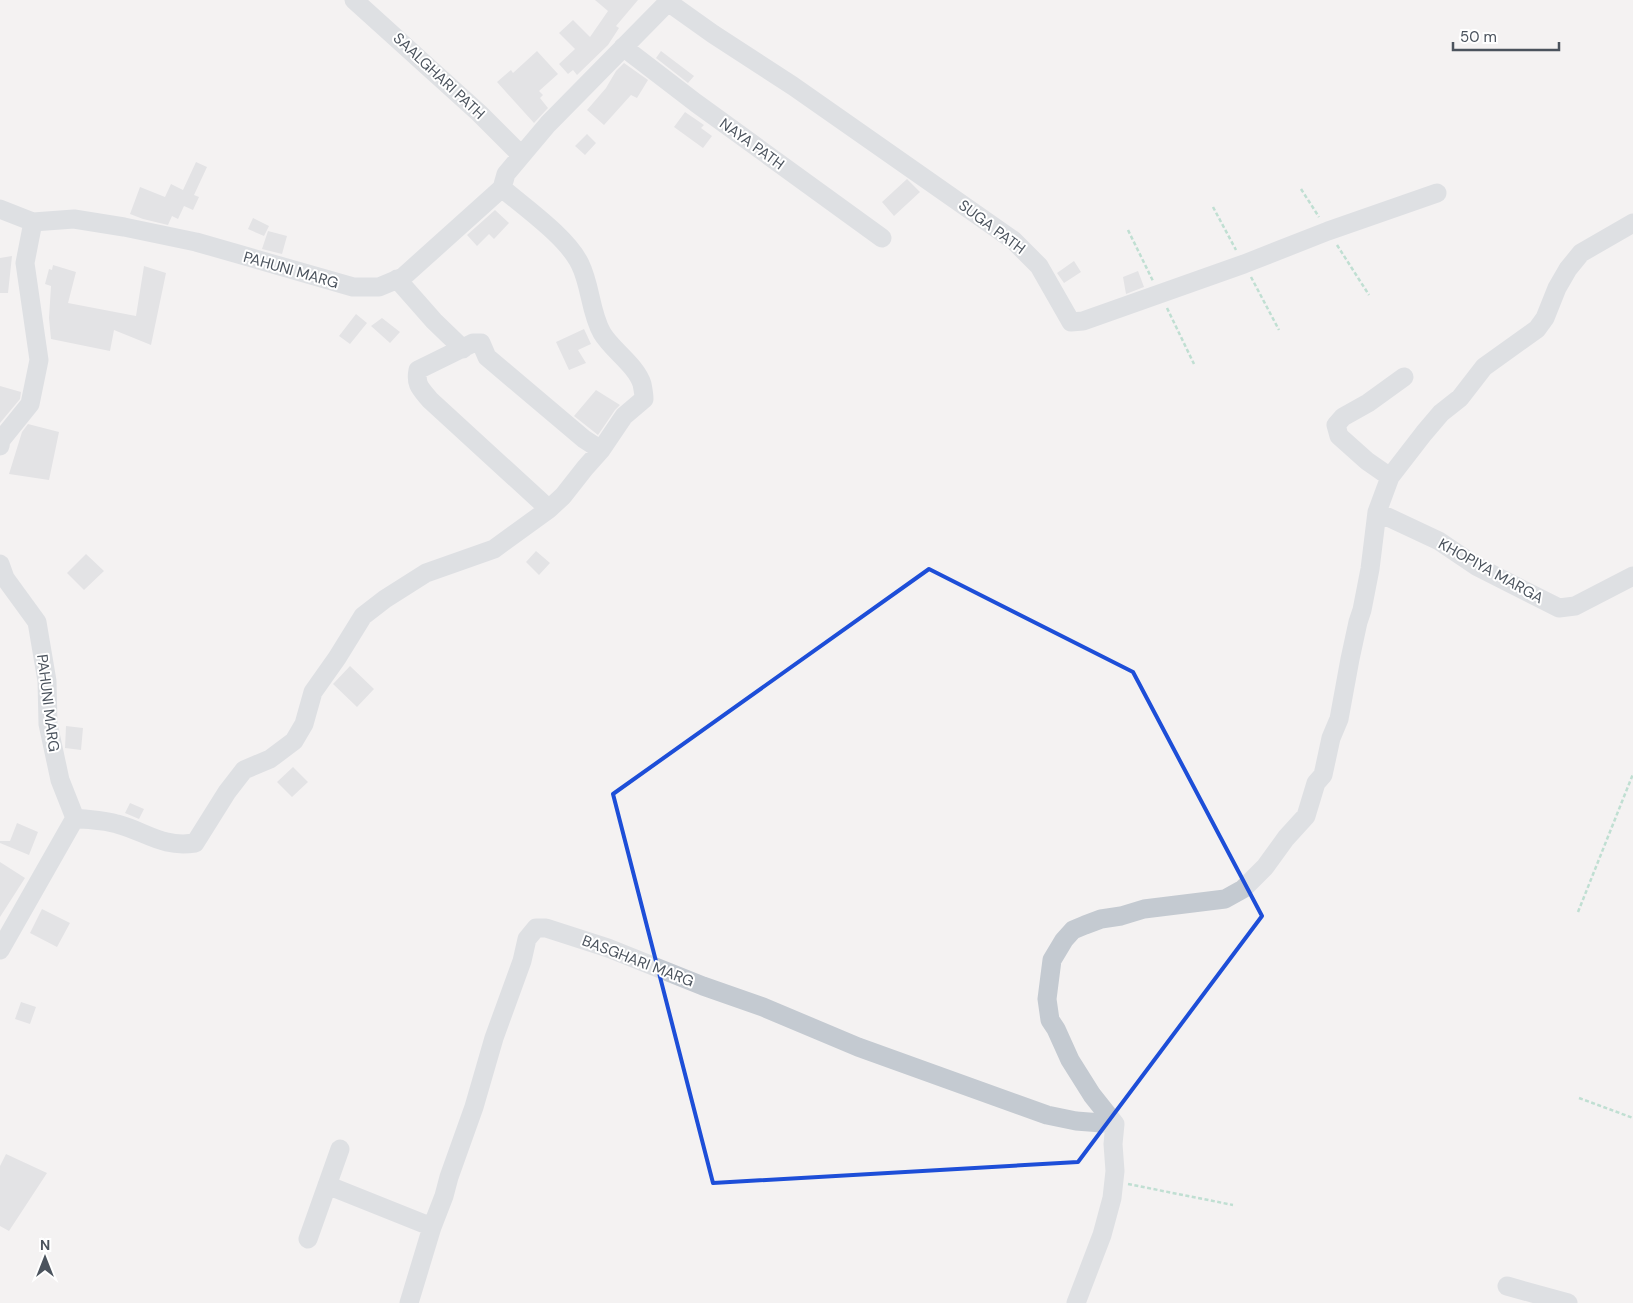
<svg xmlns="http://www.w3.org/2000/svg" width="1633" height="1303" viewBox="0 0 1633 1303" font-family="'DM Sans',sans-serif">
<rect width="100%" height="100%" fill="#f4f2f2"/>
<path fill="#cfd0d5" d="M595 0H638L616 26 619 28 608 45 577 75 573 70 568 74 559 64 575 49 559 33 573 20 590 37 608 11Z
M537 51 558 74 539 91 543 95 540 98 548 108 534 123 497 82 511 70 513 73Z
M661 51 694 76 688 83 656 58Z
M624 63 648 80 637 98 631 95 604 125 587 110 606 88 616 71Z
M685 112 704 125 701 128 712 136 703 148 674 127Z
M587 134 596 143 585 155 575 146Z
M196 162 207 167 194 195 199 197 193 210 184 206 178 219 172 216 168 225 143 219 130 214 140 187 165 197 171 184 183 190Z
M907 179 920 192 894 216 882 202Z
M495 210 509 223 494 239 489 234 477 246 467 235Z
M253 218 269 226 264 236 248 229Z
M268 231 287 236 282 254 262 249Z
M12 256 8 293H0V258Z
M1074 261 1081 272 1064 283 1057 273Z
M53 265 76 272 68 303 136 316 144 266 166 273 151 345 114 330 110 351 51 339 49 318 51 286 45 284 49 269 52 270Z
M1138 271 1144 287 1126 294 1123 277Z
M356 314 367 323 350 344 339 336Z
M382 318 400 332 390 343 371 326Z
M584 329 591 344 578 350 586 363 569 370 556 342Z
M0 386 21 392 20 399 0 423Z
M596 390 620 405 615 410 598 435 574 416Z
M28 424 59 432 49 480 9 474 22 432Z
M536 551 550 563 539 575 526 562Z
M86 554 104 571 84 590 67 573Z
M350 666 374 689 357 707 333 684Z
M66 726 83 728 81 750 65 748Z
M293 767 308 782 292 797 277 782Z
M130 803 144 809 139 819 125 813Z
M17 823 38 832 29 855 0 843V841H10Z
M0 862 25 878 0 917Z
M42 909 70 923 57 947 30 933Z
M21 1002 36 1007 30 1024 15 1019Z
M6 1154 47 1173 9 1231 0 1226V1166Z"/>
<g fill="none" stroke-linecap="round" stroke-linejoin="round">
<path stroke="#80c7ac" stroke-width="2.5" stroke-dasharray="4 2.5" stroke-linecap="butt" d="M1301 189 1319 217
M1213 207 1236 250
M1128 230 1153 281
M1337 245 1369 295
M1251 277 1279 330
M1167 308 1194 364
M1578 912 1633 774
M1579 1098 1633 1118
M1128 1184 1233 1205"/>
<path stroke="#c4cad1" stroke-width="19" d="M354 0 479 113 521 155
M668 2 713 34 793 86 1013 240 1039 266 1071 322 1083 321 1244 264 1328 231 1437 193
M623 47 696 103 882 238
M0 209 33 222
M397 279 434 321 463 349
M0 446 1 440 30 404 39 360 25 263 33 222 74 219 124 227 196 242 353 287H379L403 277 502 188 506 174 548 124 670 0
M1390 477 1367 461 1339 436 1336 425 1343 417 1368 403 1404 377
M549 509 430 400C421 389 415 385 418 370L473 343H481L487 357 584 439 601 450
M1377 512 1439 541 1476 566 1559 608 1575 606 1633 576
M0 564 5 578 37 622 47 681 48 724 60 780 75 818 0 950
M75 818C89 820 104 820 117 824 147 832 162 848 195 843L227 792 244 770 270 759 294 741 304 724 313 692 337 658 363 616 385 599 426 573 494 549 549 509 563 496 585 468 601 450 624 416 644 399C644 394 643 389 642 384 636 365 612 350 602 333 590 312 591 286 580 264 567 237 525 208 502 188
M327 1185 432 1227
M308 1239 340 1149
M1507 1286 1568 1303
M409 1303 432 1227 444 1196 449 1177 474 1107 494 1038 522 961 527 939 536 928H546L608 948 703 986 763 1007 858 1047 1047 1115 1076 1121 1115 1124
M1076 1303 1102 1235 1112 1198 1115 1171 1113 1144 1115 1124 1092 1095 1070 1060 1056 1029 1050 1020 1047 999 1052 960 1064 940 1073 930 1085 925 1101 919 1121 916 1144 909 1225 899 1243 889 1265 867 1286 838 1306 816 1316 783 1323 775 1331 738 1339 719 1350 659 1358 622 1362 610 1370 569 1377 512 1390 477 1424 433 1441 413 1460 398 1484 367 1537 329 1545 318 1557 288 1568 269 1581 253 1633 223"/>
</g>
<path d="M0 0H1633V1303H0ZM929 569 1133 672 1262 916 1078 1162 713 1183 613 794Z" fill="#f4f2f2" fill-opacity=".55" fill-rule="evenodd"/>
<path fill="none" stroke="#1d4ed8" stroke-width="4" stroke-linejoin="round" d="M929 569 1133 672 1262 916 1078 1162 713 1183 613 794Z"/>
<g text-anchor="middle" stroke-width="4" stroke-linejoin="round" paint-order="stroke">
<g font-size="15" fill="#4b535d" stroke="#fff">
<text transform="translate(439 76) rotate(43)" y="5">SAALGHARI PATH</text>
<text transform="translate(752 144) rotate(36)" y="5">NAYA PATH</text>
<text transform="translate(992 227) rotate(37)" y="5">SUGA PATH</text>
<text transform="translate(291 270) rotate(16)" y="5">PAHUNI MARG</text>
<text transform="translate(1491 571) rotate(29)" y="5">KHOPIYA MARGA</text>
<text transform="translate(48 703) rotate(83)" y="5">PAHUNI MARG</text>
<text transform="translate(638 961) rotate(21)" y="5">BASGHARI MARG</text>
</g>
</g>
<g transform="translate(45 1258)" stroke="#ffffff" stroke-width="4" paint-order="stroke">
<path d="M0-4L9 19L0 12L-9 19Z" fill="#4b535d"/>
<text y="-8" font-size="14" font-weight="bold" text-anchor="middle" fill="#4b535d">N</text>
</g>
<path d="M1453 42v8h106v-8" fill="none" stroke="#4b535d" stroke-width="2.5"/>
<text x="1460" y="42" font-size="15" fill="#4b535d" stroke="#ffffff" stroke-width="4" paint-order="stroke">50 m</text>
</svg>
